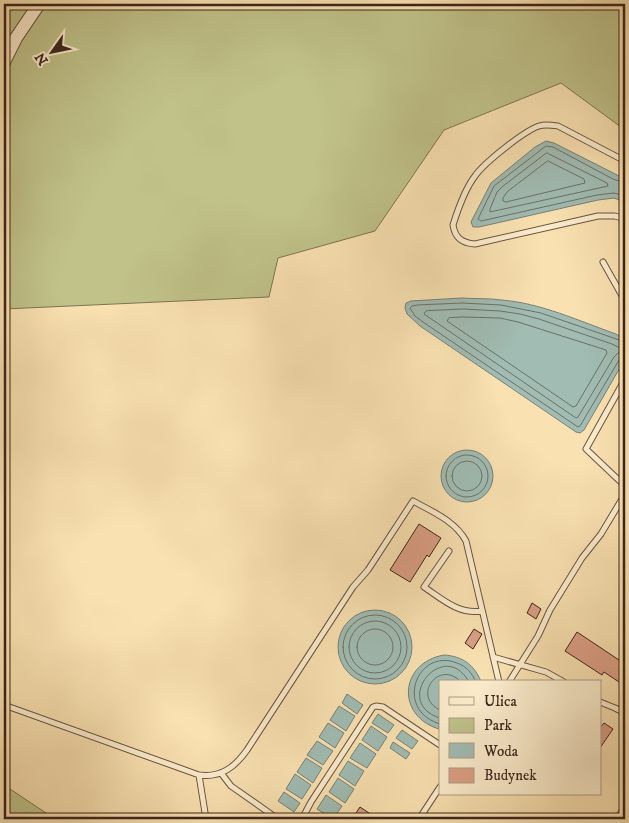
<svg xmlns="http://www.w3.org/2000/svg" width="629" height="823" viewBox="0 0 629 823" font-family="'IM FELL DW Pica',serif">
<rect width="100%" height="100%" fill="#f9e1b1"/>
<filter id="stains"><feTurbulence type="fractalNoise" baseFrequency=".004" numOctaves="4"/><feColorMatrix values="0 0 0 0 .2 0 0 0 0 .09 0 0 0 0 .02 0 0 0 .5 -.17"/></filter>
<radialGradient id="worn" r=".72"><stop offset=".6" stop-color="#630" stop-opacity="0"/><stop offset="1" stop-color="#630" stop-opacity=".3"/></radialGradient>
<path fill="#c0c28a" stroke="#7e7454" d="M4 4H625V130L561 83 444 130 375 231 278 258 269 297 4 309Z
M4 785 55 819H4Z
M625 800V819H613Z"/>
<path fill="#a0bcb3" stroke="#788077" d="M546 141 554 143 625 179V202L614 198 598 200 479 227H473L471 222 473 218 491 183 535 147Z
M462 298C475 299 488 298 501 300 541 303 579 321 616 334L625 339V359L584 430 580 433 576 432 420 326 407 314 405 308 406 303 411 301Z
M441 476a26 26 0 1 1 52 0a26 26 0 1 1-52 0Z
M338 647a37 37 0 1 1 74 0a37 37 0 1 1-74 0Z
M444 655C462 656 475 665 481 682H440L439 729C396 716 399 663 444 655Z
M347 694 363 705 357 714 342 703Z
M339 706 355 716 346 731 330 720Z
M378 714 394 725 388 733 372 723Z
M328 723 344 733 335 748 319 737Z
M371 726 387 737 378 751 362 740Z
M402 730 418 741 412 749 396 738Z
M317 741 333 751 323 765 307 755Z
M393 742 410 753 406 759 390 748Z
M360 743 376 754 367 768 350 758Z
M306 758 322 768 313 783 297 772Z
M348 761 364 771 355 786 339 775Z
M295 774 311 785 302 799 286 789Z
M338 778 354 789 345 803 329 792Z
M284 792 300 803 294 812 278 801Z
M326 795 342 806 333 819 317 809Z"/>
<g fill="none" stroke-linecap="round" stroke-linejoin="round">
<path stroke="#6e7068" stroke-width="1" d="M547 153 607 183 608 186 490 212V209L497 192 502 187Z
M548 161 584 179 585 183 506 202 503 201V198L507 192Z
M625 183 613 179 553 147 546 146 494 186 478 219 481 221 597 195 614 193 625 196
M463 309 500 311 520 314 539 319 612 344 620 348V351L614 357 578 417 576 418 424 314 426 311Z
M463 317 500 318 518 322 606 350 607 353 576 406 573 407 447 321 449 318Z
M625 342 541 313 501 305 462 303 417 305 412 306 410 308 415 316 423 322 578 427 580 426 619 360 625 358
M446 476a21 21 0 1 1 42 0a21 21 0 1 1-42 0Z
M452 476a15 15 0 1 1 30 0a15 15 0 1 1-30 0Z
M343 647a32 32 0 1 1 64 0a32 32 0 1 1-64 0Z
M349 647a26 26 0 1 1 52 0a26 26 0 1 1-52 0Z
M357 647a18 18 0 1 1 36 0a18 18 0 1 1-36 0Z
M440 710C411 697 439 658 461 682
M440 718C390 703 444 636 469 682
M440 724C393 710 417 647 457 663 466 666 472 673 476 682"/>
</g>
<path fill="#dc9f85" stroke="#3b251d" d="M419 524 441 538 429 557 427 555 410 582 390 570Z
M532 603 541 609 536 619 527 613Z
M474 629 482 634 473 649 465 643Z
M577 632 625 664V686L604 672 602 675 565 651Z
M604 723 613 729 600 748V728Z
M360 807 378 819H352Z"/>
<g fill="none" stroke-linecap="round" stroke-linejoin="round">
<g stroke="#6a5442" stroke-width="7">
<path id="service" d="M625 161 558 126C551 125 545 124 539 126 524 131 484 163 475 176 465 189 458 209 453 225 455 238 462 243 475 244L598 216H615L625 219
M603 262 625 301
M625 379 586 449 625 486
M449 551 424 587C442 599 459 615 482 611
M493 657 546 672 564 682
M509 682 538 636 550 610 582 558 601 534 625 494
M600 702 615 708 625 713
M4 705 199 775C221 778 235 767 247 750L353 587 368 570 413 501C433 512 455 521 466 541L499 682
M221 773 231 786 278 819
M199 775 206 819
M302 819 311 802 373 707 376 706 383 707 440 745
M419 819 440 787"/>
</g>
<g stroke="#6a5442" stroke-width="14">
<path id="tertiary" d="M4 62 16 38 39 4"/>
</g>
<path stroke="#3b251d" stroke-width="2" stroke-dasharray="1 2.5" stroke-linecap="butt" d="M4 85 8 73"/>
<use href="#service" stroke="#fbeccc" stroke-width="5"/>
<use href="#tertiary" stroke="#fbeccc" stroke-width="12"/>
</g>
<rect width="629" height="823" fill="none" stroke="#f9e1b1" stroke-width="20"/>
<rect x="5" y="5" width="619" height="813" fill="none" stroke="#3b251d" stroke-width="2.5"/>
<rect x="10" y="10" width="609" height="803" fill="none" stroke="#3b251d"/>
<rect x="439" y="680" width="162" height="115" fill="#fbeccc" stroke="#ae9c86"/>
<rect x="449" y="697" width="25" height="8" fill="#fbeccc" stroke="#ae9c86"/>
<text x="484" y="706" font-size="15" fill="#3b251d">Ulica</text>
<rect x="449" y="718" width="25" height="15" fill="#c0c28a" stroke="#ae9c86"/>
<text x="484" y="730" font-size="15" fill="#3b251d">Park</text>
<rect x="449" y="743" width="25" height="15" fill="#a0bcb3" stroke="#ae9c86"/>
<text x="484" y="756" font-size="15" fill="#3b251d">Woda</text>
<rect x="449" y="768" width="25" height="15" fill="#dc9f85" stroke="#ae9c86"/>
<text x="484" y="780" font-size="15" fill="#3b251d">Budynek</text>
<g transform="translate(52 52) rotate(237)" stroke="#fbeccc" stroke-width="4" paint-order="stroke">
<path d="M0-4L9 19L0 12L-9 19Z" fill="#3b251d"/>
<text y="-8" font-size="14" font-weight="bold" text-anchor="middle" fill="#3b251d">N</text>
</g>
<rect width="100%" height="100%" filter="url(#stains)"/>
<rect width="100%" height="100%" fill="url(#worn)"/>
</svg>
